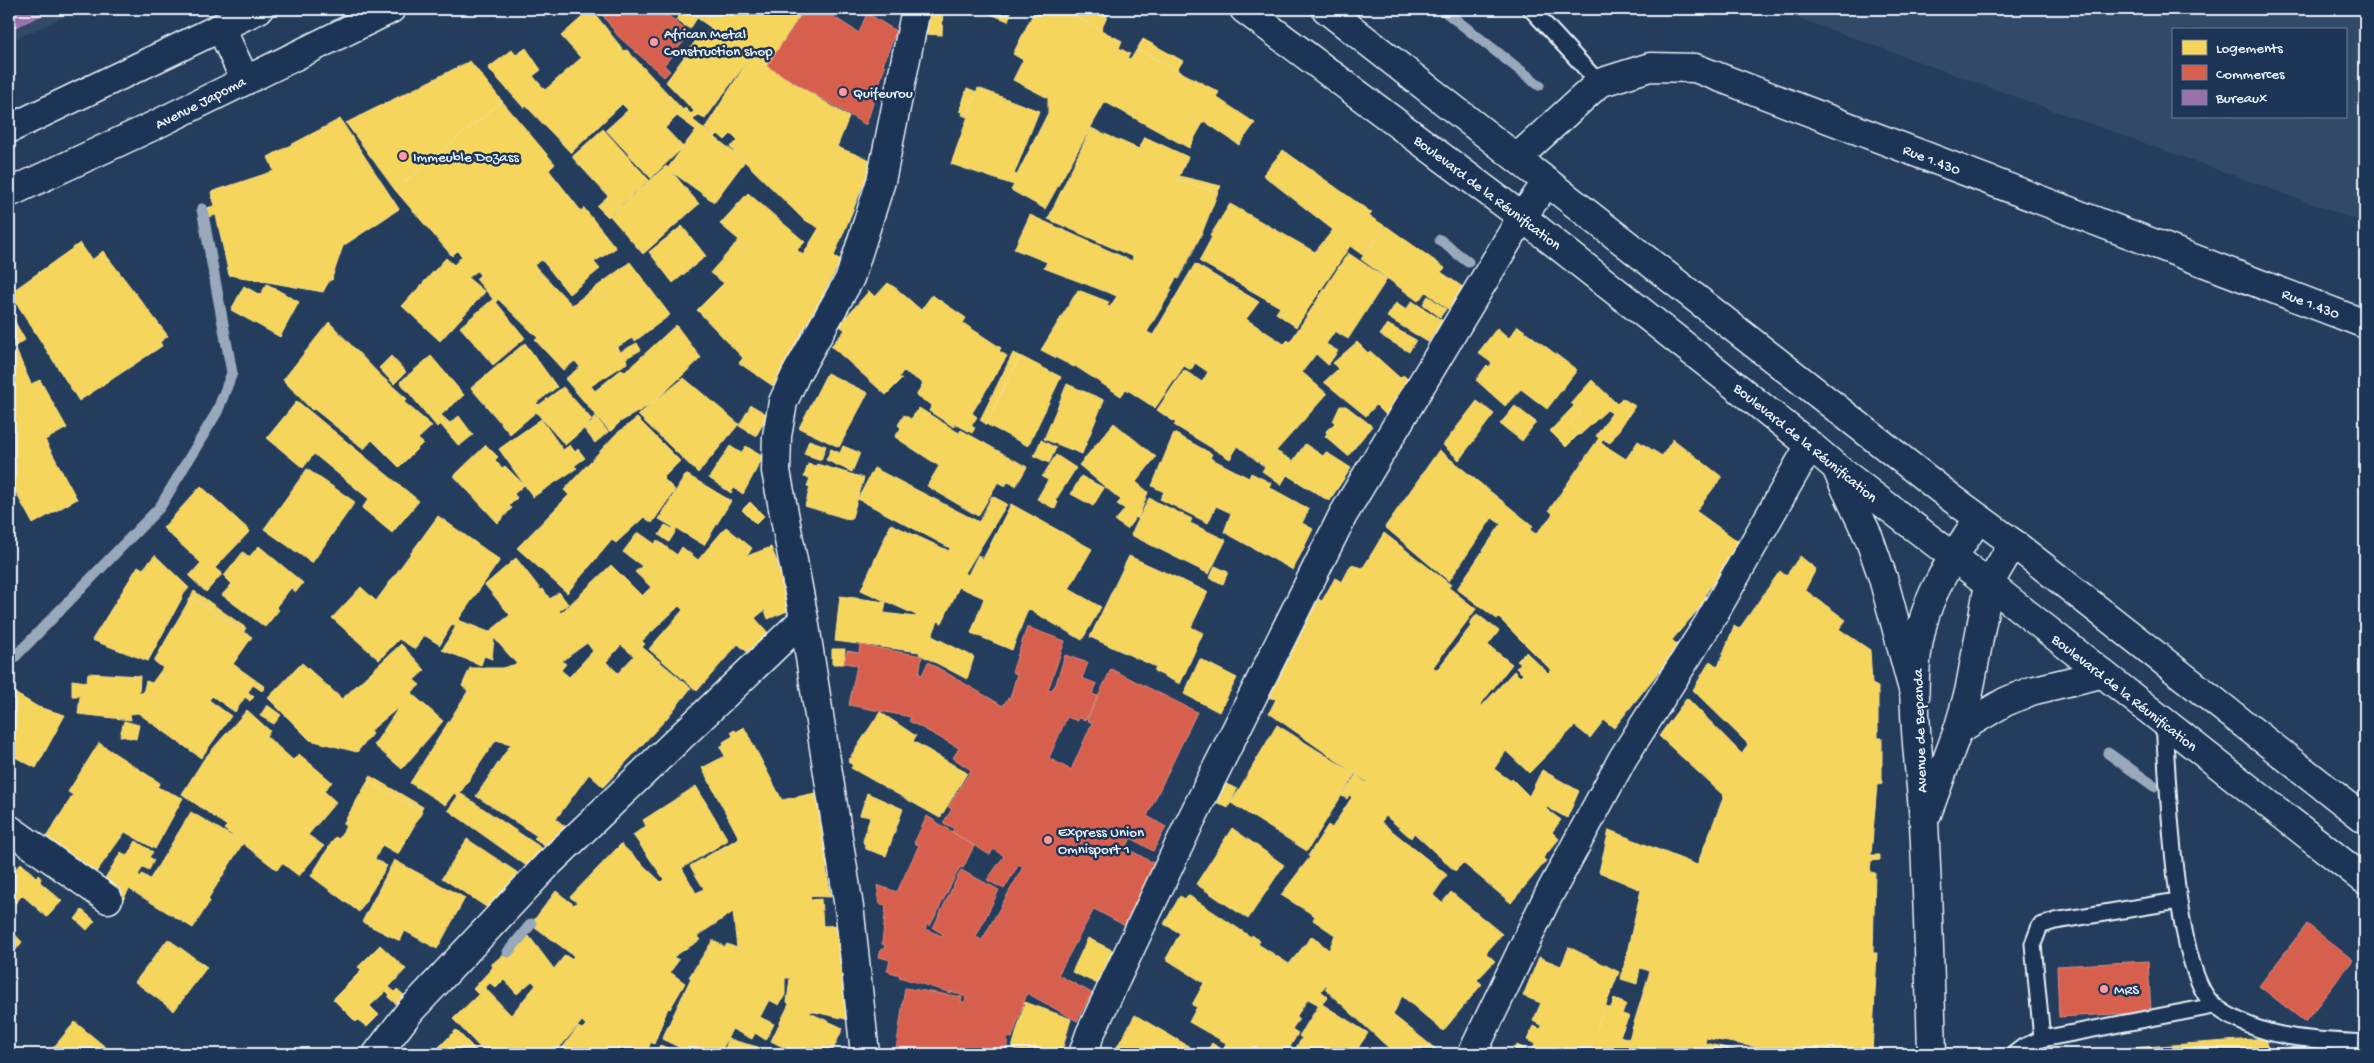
<svg xmlns="http://www.w3.org/2000/svg" width="2374" height="1063" viewBox="0 0 2374 1063" font-family="'Gochi Hand',sans-serif">
<rect width="100%" height="100%" fill="#253d5d"/>
<filter id="ink" filterUnits="userSpaceOnUse"><feTurbulence type="fractalNoise" baseFrequency=".02" numOctaves="2"/><feDisplacementMap in="SourceGraphic" scale="10" xChannelSelector="R" yChannelSelector="G"/><feConvolveMatrix kernelMatrix="1 2 1 2 8 2 1 2 1" color-interpolation-filters="sRGB"/></filter>
<g filter="url(#ink)">
<path fill="#334a68" fill-rule="evenodd" d="M9 9H81L9 42Z
M1773 9H2365V223ZM2173 29H2345V116H2173Z"/>
<path fill="#f6d55c" stroke="#f2dd8b" fill-rule="evenodd" d="M591 9 624 51 627 50 683 110 685 108 691 114 694 111 666 82 699 36 703 38 712 27 751 56 705 119 698 115 693 120 745 161 714 202 672 172 699 204 643 254 610 216 666 166 668 168 683 147 651 178 606 130 628 110 622 104 571 153 526 106 524 108 488 68 512 50 516 55 526 48 541 70 533 76 545 90 581 58 561 36ZM677 116 696 130 683 147 665 128Z
M683 9 697 18 690 29 676 20Z
M684 9H804L767 66Z
M925 9H943L942 35 923 34Z
M978 9H1012L1008 21Z
M1045 9H1071L1069 13 1122 41 1119 48 1130 54 1127 58 1131 59 1137 49 1219 92 1216 97 1255 123 1239 145 1204 121 1189 148 1105 102 1045 209 1011 190 1014 185 951 164 978 88 1039 111 1014 174 1017 175 1048 113V98L1013 80 1023 60 1013 54 1035 10 1042 13Z
M1071 9H1095L1108 15 1101 30 1069 13Z
M1143 39 1183 61 1177 70 1137 49Z
M751 56 849 117 837 147 873 161 834 256 841 260 809 321 810 322 794 357 773 386 739 363 743 358 697 310 724 283 710 273 739 240 720 224 748 193 805 242 797 250 803 255 819 228 803 219 730 147 738 141 731 134 725 140 718 134 715 137 705 128Z
M470 61 502 101 395 190 346 123Z
M967 88 977 92 967 117 962 115 963 112 960 111Z
M502 101 555 164 549 170 581 211 584 208 616 248 594 262 600 269 569 294 542 260 534 265 572 305 630 262 670 315 635 341 633 338 617 347 620 352 637 343 641 350 626 358 627 363 591 386 595 391 622 369 625 372 676 325 701 358 653 403 620 422 610 432 565 379 580 367 575 361 563 370 535 340 538 338 498 299 496 302 525 338 493 365 460 327 493 299 476 279 480 275 477 271 468 278 485 292 440 341 402 306 446 258 454 265 462 256 457 251 452 256 395 190Z
M340 119 399 209 343 246 332 278 333 279 329 281 323 292 229 275 216 215 208 217 206 208 214 206 211 192 274 171 268 157Z
M1091 128 1139 149 1145 137 1188 157 1177 181 1218 192 1202 233 1179 279 1176 278 1170 289 1172 290 1147 332 1153 335 1195 264 1259 302 1246 319 1284 344 1288 340 1290 342 1348 253 1387 279 1348 339 1335 331 1326 344 1338 351 1328 365 1316 354 1302 372 1327 394 1276 451 1293 461 1305 444 1323 456 1326 452 1351 468 1329 501 1287 475 1281 485 1262 471 1265 467 1238 446 1230 459 1174 425 1176 423 1157 410 1184 370 1202 382 1208 372 1195 363 1191 370 1184 366 1155 408 1126 389 1121 396 1075 366 1074 367 1041 350 1078 290 1109 302 1107 306 1110 307 1117 296 1044 268 1047 262 1014 249 1030 215 1132 261 1133 257 1048 219Z
M603 129 649 180 608 217 597 206 608 196 572 157Z
M1283 150 1372 213 1369 216 1385 226 1364 256 1350 246 1296 327 1276 313 1280 307 1199 261 1212 237 1210 236 1230 204 1315 252 1333 230 1263 175Z
M1179 176 1221 186 1218 192 1177 181Z
M682 226 706 256 673 283 649 252Z
M1386 226 1445 268 1441 272 1464 288 1448 309 1426 292 1418 301 1361 259Z
M80 243 92 260 103 251 168 336 160 342 162 346 79 401 10 293Z
M888 283 897 289 921 310 932 295 966 318 963 323 1001 348 999 351 1007 356 972 413 977 417 971 426 975 428 972 433 954 423V427L929 411 932 405 916 396 923 383 903 371 899 377 902 379 886 395 831 346 845 330 839 325 869 291 875 297Z
M267 284 299 302 280 337 231 310 244 286 260 295Z
M1428 296 1446 309 1440 317 1423 304Z
M1412 301 1443 321 1428 342 1387 317 1396 303 1406 310Z
M9 311 25 340 9 350Z
M329 322 379 374 407 399 404 402 432 426 418 439 423 443 399 467 372 440 364 449 314 409 312 410 283 380Z
M1387 324 1416 340 1409 352 1380 335Z
M1518 326 1577 370 1547 409 1521 389 1505 406 1476 380 1487 365 1489 367 1492 363 1478 353 1497 328 1509 338Z
M1357 342 1368 353 1370 351 1400 378 1403 375 1409 380 1402 388 1409 394 1387 416 1376 405 1366 416 1324 382 1338 369 1333 363Z
M525 343 557 387 536 403 539 405 563 387 593 421 565 445 536 412 510 434 471 388Z
M17 352 31 384 40 380 67 428 45 440 77 499 33 524 9 480V355Z
M1013 353 1020 356 986 424 980 420Z
M391 356 406 372 394 384 379 368Z
M431 356 464 395 441 415 450 423 459 416 473 435 459 446 440 424 437 427 400 382Z
M1020 356 1061 377 1028 446 986 424Z
M827 373 868 393 839 447 799 428Z
M684 378 739 424 698 473 638 415Z
M1592 380 1617 404 1622 398 1635 406 1610 443 1603 439 1601 443 1626 459 1638 441 1662 456 1673 439 1722 477 1696 511 1739 542 1719 577 1708 590 1705 596 1708 598 1672 640 1679 646 1614 728 1604 720 1590 738 1575 726 1529 773 1506 751 1494 769 1511 781 1512 779 1529 796 1542 770 1579 791 1567 818 1547 807 1546 809 1561 820 1552 832 1559 839 1543 858 1546 861 1511 903 1463 863 1455 871 1414 833 1411 838 1386 816 1381 822 1447 875 1433 895 1442 903 1451 892 1502 934 1486 953 1495 961 1477 980 1482 984 1443 1031 1402 996 1393 1015 1442 1054H1386L1390 1049 1325 989 1328 985H1326L1321 991 1328 997 1322 1004 1368 1033 1354 1054H1292L1302 1038 1299 1036 1319 1005 1308 999 1296 1017 1299 1019 1292 1029 1298 1033 1286 1054H1205L1212 1043 1223 1051 1226 1043 1189 1022 1197 1007 1192 1005 1204 983 1166 959 1180 933 1164 924 1180 896 1185 899 1188 895 1251 937 1252 935 1260 941 1258 944 1289 964 1312 936 1329 950 1335 935 1313 920 1315 916 1281 895 1310 857 1308 856 1328 825 1332 828 1352 797 1349 795 1347 799 1342 796 1356 775 1366 783 1367 782 1269 713 1276 699 1266 697 1318 599 1322 601 1335 578 1342 582 1351 565 1363 568 1384 533 1451 585 1448 587 1476 609 1433 667 1437 670 1471 626 1469 624 1477 614 1499 631 1488 645 1512 664 1480 705 1482 706 1514 671 1520 677 1523 674 1516 668 1521 664 1517 661 1526 652 1548 673 1551 670 1499 618 1497 619 1457 589 1501 524 1492 518 1449 581 1385 527 1439 450 1533 526 1530 530 1536 534 1553 514 1549 510 1599 438 1596 436 1612 413 1607 410 1580 435 1570 423 1581 412 1571 403Z
M1067 384 1104 400 1082 454 1044 439Z
M297 401 419 501 392 533 362 508 369 499 314 454 303 468 267 438Z
M1477 401 1494 414 1459 460 1443 445Z
M751 405 768 415 756 436 739 426Z
M1340 406H1346L1372 426 1348 456 1325 436 1327 434 1326 431 1335 423 1333 421Z
M1515 406 1536 422 1522 441 1500 424Z
M1574 406 1581 412 1570 423 1579 434 1566 447 1550 431Z
M919 408 959 433 961 430 1027 467 1016 486 1008 482 1005 486 998 482 978 516 927 486 939 466 895 437 901 428 898 425 904 415 911 419Z
M595 416 608 432 595 443 584 429Z
M637 418 680 461 663 478 675 490 652 523 644 517 616 543 612 540 567 593 517 548 569 495 564 490 616 434Z
M541 419 563 450 570 445 575 452 578 449 585 458 574 466 577 468 533 497 499 449Z
M1114 423 1156 457 1136 482 1148 492 1138 519 1136 517 1127 529 1115 521 1125 509 1117 504 1121 500 1079 465Z
M1174 433 1212 454 1210 458 1249 478 1251 473 1271 483 1269 487 1309 509 1302 523 1313 529 1293 570 1224 532 1231 513 1216 506 1208 523 1160 499 1164 492 1152 486Z
M809 440 826 446 821 460 804 454Z
M1041 440 1056 448 1049 463 1034 456Z
M486 445 498 457 495 460 502 468 505 466 524 485 514 494 517 498 509 506 512 508 498 523 454 476Z
M730 446 741 453 746 446 763 457 743 494 734 488 731 493 709 478Z
M843 446 860 453 852 472 826 460 831 449 840 453Z
M1056 455 1076 468 1055 501 1058 502 1055 509 1037 499 1048 480 1042 477Z
M808 464 816 466 817 464 864 478 851 520 805 506 810 487 807 486 810 478 804 477Z
M874 468 979 522 992 496 1007 504 965 573 968 575 978 555 983 559 1011 504 1092 549 1069 589 1101 607 1082 640 1028 609 1012 650 971 633 984 598 959 587 942 623 938 621 932 636 974 657 967 679 919 654 920 652 835 641 840 596 886 602 884 613 916 617V615L861 590 891 524 949 551 950 548 858 499Z
M307 469 355 502 312 563 264 529Z
M686 474 731 501 704 545 677 529 669 542 659 535 665 525 673 529V527L659 519Z
M1081 476 1104 488 1093 506 1071 494Z
M201 486 250 531 215 568 222 574 206 592 189 576 201 563 163 528Z
M1149 498 1192 519 1190 523 1226 540 1209 574 1131 535Z
M750 502 764 516 756 524 742 510Z
M438 516 500 560 458 620 489 632 510 615 485 585 516 558 541 590 543 589 550 599 559 592 568 604 559 611 561 613 611 565 642 596 651 587 635 572 642 566 623 552 638 532 655 544 657 540 677 555 682 547 698 560 726 527 752 548 747 556 771 547 790 594 784 597 790 610 768 619 765 610 755 618 770 635 752 656 738 644 697 691 649 649 683 610 679 606 642 641 645 644 642 647 691 688 667 718 603 787 589 774 556 819 568 829 551 851 534 838 537 836 476 796 511 744 496 740 460 793 549 853 531 869 448 810 458 796 454 793 445 805 410 783 468 691 462 686 470 668H502L517 664 494 638 492 659 484 656 481 665 442 650 456 626 452 624 440 645 424 635 415 649 399 639 379 660 332 618 361 587 376 601ZM587 643 593 651 569 677 561 670 566 664 562 661ZM621 645 634 656 618 673 606 662Z
M259 546 303 583 296 592 291 588 276 607 279 610 265 627 222 595 232 584 224 576 243 552 249 557Z
M155 555 189 588 181 597 182 598 148 661 92 640 138 566 143 569Z
M1129 556 1208 592 1191 627 1203 633 1180 684 1154 671 1156 667 1090 637Z
M1800 556 1816 569 1805 590 1846 620 1839 629 1870 650 1872 684 1878 687V738H1882V784L1877 785 1871 855H1880V860L1871 861 1870 872 1875 873 1873 953H1877L1872 1054H1754L1756 1047 1706 1038 1705 1043 1752 1054H1499L1501 1048 1513 1053 1517 1045 1532 1052 1535 1044 1527 1040 1533 1026 1541 1029 1542 1026 1533 1021 1541 1003 1523 996 1539 957 1561 966 1569 947 1619 972 1597 1027 1606 1006 1611 1008 1614 999 1626 1004 1622 1014 1629 1016 1620 1036 1629 1039 1650 971 1640 968 1637 984 1621 979 1641 890 1599 872 1609 830 1697 865 1724 796 1659 736 1687 698 1742 754 1748 744 1693 690 1710 661 1718 667 1734 626 1739 629 1780 571 1786 576Z
M1215 566 1228 572 1223 584 1210 578Z
M194 591 246 628 244 631 191 597Z
M191 597 252 637 233 664 265 687 262 691 253 685 248 692 254 697 250 701 245 697 235 712 212 696 209 700 231 716 201 758 138 713 130 714 131 720 78 714 80 696H72V680L87 682 88 673 140 676 139 692 143 693 146 681 152 683 163 668 154 661Z
M401 644 425 670 414 680 420 685 411 693 443 721 402 769 374 745 399 707 370 731 372 734 357 752 310 740 268 698 302 663 342 699Z
M832 649H845L844 664H832Z
M1200 659 1237 678 1219 712 1184 694Z
M13 692 38 707 65 715 36 768 9 754V700Z
M267 705 281 715 274 724 260 716Z
M247 710 270 731 266 736 293 760 299 754 332 782 324 791 336 802 308 835 324 846 299 876 282 863 277 870 224 829 227 826 182 794 204 759Z
M880 712 916 736 913 741 967 773 940 818 851 768 853 765 848 762 850 758H854L851 756Z
M124 721 139 725 136 739 120 736Z
M1277 725 1355 774 1307 851 1231 803Z
M744 727 782 800 825 791 837 866 826 868 831 897 811 896 810 900 821 899 823 926 848 925 846 1019 810 1011V1013L843 1028 831 1054H797L771 1041 789 1004 787 1002 790 978H785V995L779 1005 769 1000 760 1017 774 1024 766 1040 755 1033 752 1039 732 1029 720 1054H693L662 1039 691 978 689 977 713 940 725 947 727 944 737 948 733 912 697 936 700 940 673 957 679 960 670 972 685 983 670 1009 668 1008 654 1044 651 1042 646 1054H558L578 1027 582 1029 586 1025 582 1021 554 1054H486L453 1019 485 988 511 1015 536 985 532 981 517 994 504 980 496 988 490 983 478 994 473 989 493 967 491 965 507 951 511 956 529 936 554 969 565 955 571 959 574 956 531 924 556 891 574 905 577 902 570 897 621 844 661 882 664 879 633 835 646 826 643 820 696 786 728 840 682 868 696 893 704 889 690 866 739 838 702 768 725 756 720 747 724 744 723 742 733 736 731 732 735 730 736 732Z
M99 743 160 783 157 787 183 798 155 849 125 832 92 878 41 845 73 795 68 792Z
M370 776 423 807 421 811 368 781Z
M368 781 422 812 398 854 382 845 375 859 387 866 359 912 311 876 335 837 339 839 346 826 343 824Z
M1224 783 1237 789 1228 808 1214 801Z
M867 793 903 809 886 856 866 849 863 841 870 817 860 815Z
M191 812 243 843 208 899 210 901 193 928 129 889 122 902 99 888 121 852 127 856 136 841 153 852 149 857 154 860 149 870 143 867 138 875 141 877 142 874 150 879Z
M1232 828 1284 865 1248 919 1196 884Z
M467 839 518 873 494 912 442 878Z
M394 860 465 898 437 949 405 931 400 941 362 922Z
M21 863 36 877 38 875 41 878 40 882 62 901 47 917 22 895 16 903 9 896V876Z
M82 910 95 921 87 930 75 919Z
M9 928 22 942 9 959Z
M1088 938 1114 951 1098 984 1072 972Z
M168 939 207 967 174 1011 135 982Z
M380 945 406 969 389 987 395 992 397 989 406 997 398 1006 388 997 390 995 386 991 370 1006 379 1015 367 1027 358 1020 356 1022 333 999 362 970 358 967Z
M1025 1002 1071 1019 1061 1054H1029L1012 1048Z
M9 1011 15 1016 9 1024Z
M1135 1015 1190 1047 1185 1054H1113Z
M75 1022 114 1054H48Z
M456 1030 480 1054H432Z
M2267 1038 2268 1054H2118V1049Z
M728 1039 758 1047 756 1054H724Z
M660 1045 682 1054H656Z"/>
<path fill="#d6604d" stroke="#db8c80" d="M598 9H661L690 34 664 65 670 71 664 77 618 36Z
M805 9H836L834 17 859 33 867 13 896 31 883 65 885 66 866 125 767 66Z
M1027 627 1065 641 1048 690 1051 691 1056 684 1065 655 1088 663 1082 678 1097 684 1092 694 1098 696 1086 720 1079 718 1078 721 1067 717 1049 758 1071 770 1092 723 1087 720 1111 669 1197 712 1147 816 1166 827 1153 851 1131 838 1126 848 1161 867 1131 929 1094 909 1058 975 1092 993 1077 1021 1027 993 1012 1038 1008 1037 1006 1051 1019 1054H926L896 1050 905 988 962 997 961 1002H965L966 997 951 991V993L899 977 900 975 887 971 890 960 879 957 881 949 884 950 885 945 882 944 886 905 880 904 877 885 897 892 919 845 914 843 927 816 974 846 963 868 960 867 930 926 927 924 925 929 942 936 943 934 933 928 961 870 999 890 976 937 982 940 1023 867 1019 864 1004 889 987 880 1004 856 993 849 990 855 952 832 954 828 943 823 952 809 948 807 971 770 953 758 959 748 909 721 911 717 849 705 857 665 844 663 847 651 859 653 860 645 922 656 919 674 922 675 928 662 1003 706 1008 698H1010L1017 674 1012 672Z
M2307 924 2353 960 2305 1022 2259 986Z
M2148 961 2151 1012 2059 1017 2057 966Z"/>
<path fill="#9970ab" stroke="#b197c2" d="M9 9H54L9 30Z"/>
<g fill="none" stroke-linecap="round" stroke-linejoin="round">
<path stroke="#99a8ba" stroke-width="11" d="M1442 9 1539 85
M1440 240 1468 262
M9 663 160 507 217 412 232 373 202 209
M2108 753 2154 786
M508 952 531 924"/>
<g stroke="#e8f1f8" stroke-width="19">
<path id="service" d="M1531 9 1599 83
M2164 723C2168 779 2173 975 2216 1007 2262 1040 2311 1040 2365 1043
M2042 1039 2033 944 2040 926 2055 921 2178 901
M2014 1054 2023 1047 2042 1039 2214 1006"/>
</g>
<g stroke="#e8f1f8" stroke-width="31">
<path id="minor" d="M1517 158 1599 83 1650 67 1695 68 2365 324
M9 829 108 899
M377 1054 410 1011 549 863 804 619
M865 1054 850 914 804 619 776 471 777 436 783 402 796 374 850 278 881 181 916 9
M1083 1054 1090 1034 1189 824 1343 515 1522 217 1547 182
M1472 1054 1546 900 1623 758 1708 624 1810 445"/>
</g>
<g stroke="#e8f1f8" stroke-width="31">
<path id="secondary" d="M1927 814 1958 730 1969 692 1989 584 2013 543
M1932 1054C1930 977 1928 900 1924 823 1920 759 1906 689 1922 626 1931 587 1957 552 1978 519"/>
</g>
<g stroke="#e8f1f8" stroke-width="31">
<path id="primary" d="M1244 9 1522 217 1810 445 1837 468 1989 584 2365 880
M1326 9 1950 497 2013 543 2365 819
M221 28 245 80
M9 129 259 9
M9 193 153 126 391 9
M1838 472 1869 538 1883 578 1915 697
M1958 730 2005 702 2031 691 2101 674"/>
</g>
<use href="#service" stroke="#1d3557" stroke-width="15"/>
<use href="#minor" stroke="#1d3557" stroke-width="28"/>
<use href="#secondary" stroke="#1d3557" stroke-width="28"/>
<use href="#primary" stroke="#1d3557" stroke-width="28"/>
</g>
</g>
<g fill="#ff9aa2" stroke="#1d3557" stroke-width="2">
<circle cx="654" cy="42" r="5"/>
<circle cx="843" cy="92" r="5"/>
<circle cx="403" cy="156" r="5"/>
<circle cx="1048" cy="840" r="5"/>
<circle cx="2104" cy="989" r="5"/>
</g>
<g text-anchor="middle" stroke-width="5" stroke-linejoin="round" paint-order="stroke">
<g font-size="15" fill="#e8f1f8" stroke="#1d3557" text-anchor="start">
<text x="664" y="38">African Metal<tspan x="664" dy="17">Construction shop</tspan></text>
<text x="853" y="97">Quifeurou</text>
<text x="413" y="161">Immeuble Dozass</text>
<text x="1058" y="836">Express Union<tspan x="1058" dy="17">Omnisport 1</tspan></text>
<text x="2114" y="994">MRS</text>
</g>
<g font-size="15" fill="#e8f1f8" stroke="#1d3557">
<text transform="translate(200 102) rotate(-27)" y="5">Avenue Japoma</text>
<text transform="translate(1932 159) rotate(21)" y="5">Rue 1.430</text>
<text transform="translate(1488 192) rotate(37)" y="5">Boulevard de la Réunification</text>
<text transform="translate(2311 303) rotate(21)" y="5">Rue 1.430</text>
<text transform="translate(1806 442) rotate(39)" y="5">Boulevard de la Réunification</text>
<text transform="translate(2125 692) rotate(38)" y="5">Boulevard de la Réunification</text>
<text transform="translate(1919 731) rotate(-92)" y="5">Avenue de Bepanda</text>
</g>
</g>
<rect width="2374" height="1063" fill="none" stroke="#1d3557" stroke-width="30"/>
<rect x="15" y="15" width="2344" height="1033" fill="none" stroke="#e8f1f8" stroke-width="2" filter="url(#ink)"/>
<rect x="2172" y="28" width="175" height="90" fill="#1d3557" stroke="#6e8097"/>
<rect x="2182" y="40" width="25" height="15" fill="#f6d55c" stroke="#6e8097"/>
<text x="2216" y="52" font-size="15" fill="#e8f1f8">Logements</text>
<rect x="2182" y="65" width="25" height="15" fill="#d6604d" stroke="#6e8097"/>
<text x="2216" y="78" font-size="15" fill="#e8f1f8">Commerces</text>
<rect x="2182" y="90" width="25" height="15" fill="#9970ab" stroke="#6e8097"/>
<text x="2216" y="102" font-size="15" fill="#e8f1f8">Bureaux</text>
</svg>
